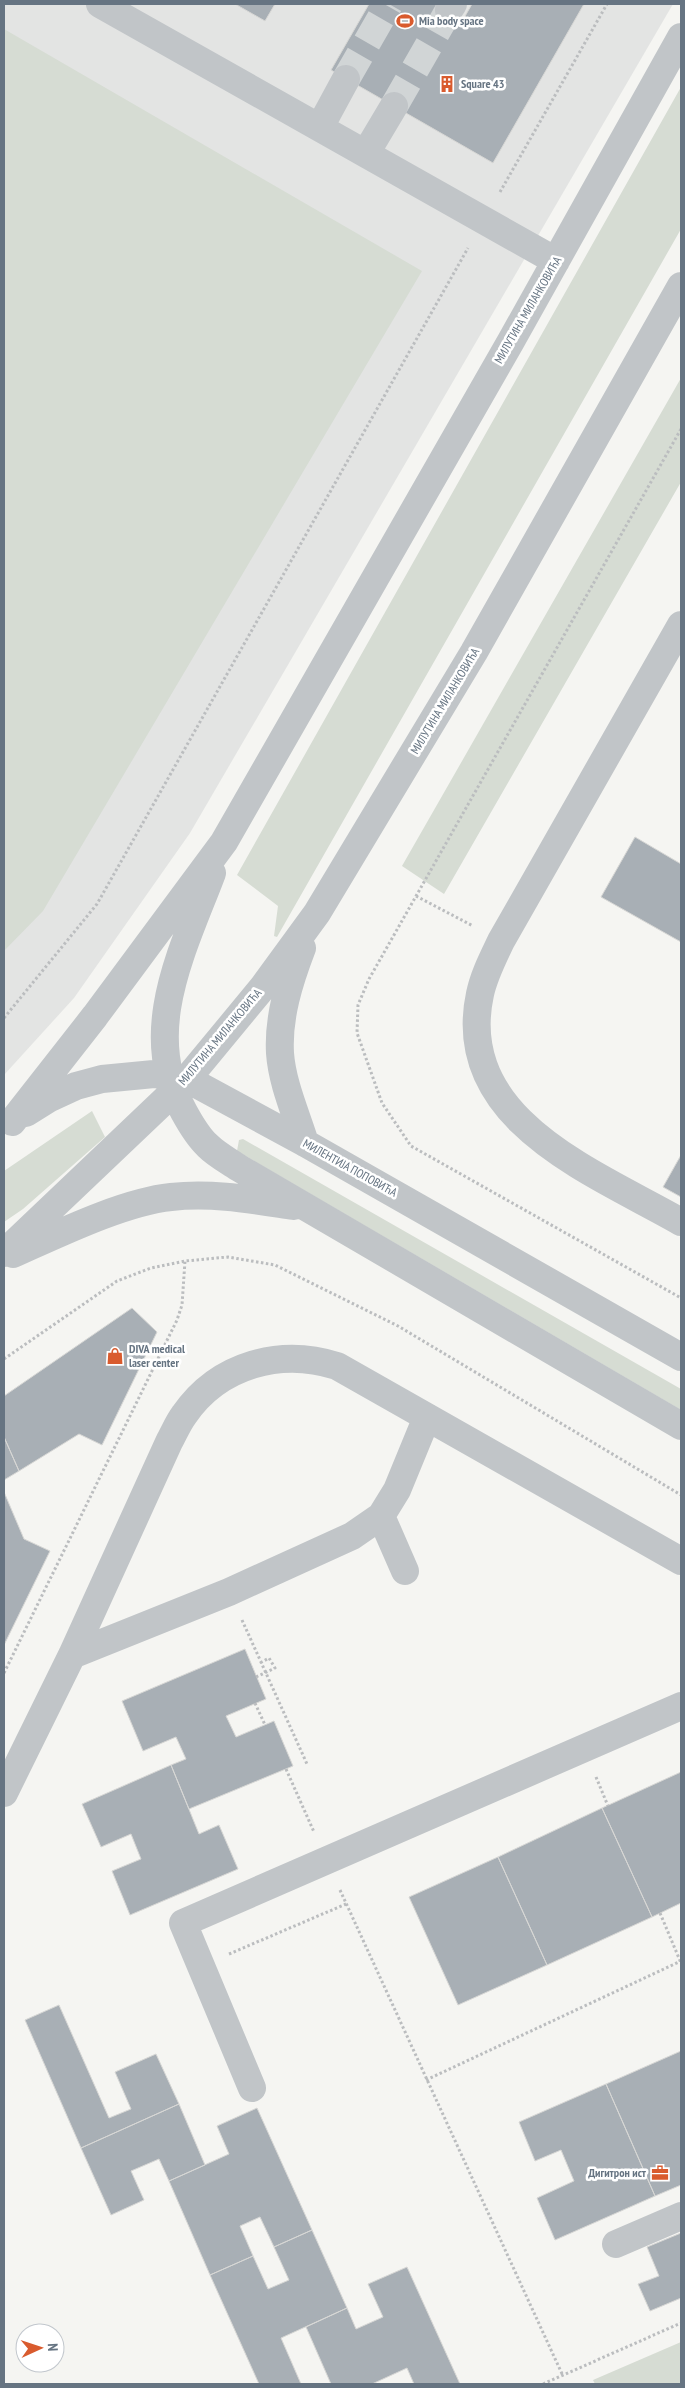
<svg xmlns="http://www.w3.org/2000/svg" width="685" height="2388" viewBox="0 0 685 2388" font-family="'PT Sans Narrow',sans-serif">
<rect width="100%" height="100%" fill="#f5f5f2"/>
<path fill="#e3e4e3" d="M4 4H673L190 833 74 998 4 1075Z"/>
<path fill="#d6dcd3" d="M4 29 422 271 43 911 4 951Z
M681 87V229L277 937 274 936 278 906 237 875Z
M681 378V482L444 894 402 866Z
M92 1111 105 1137 23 1209 4 1222V1171Z
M243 1139 681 1389V1410L237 1151 239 1140Z
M681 2342V2384H595L593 2380Z"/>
<path fill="#a8afb5" stroke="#d7d7d5" d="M235 4H275L265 21Z
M369 4H438L464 18 472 4H584L493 163 331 70Z
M635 837 681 864V942L601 897Z
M681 1155V1197L663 1187Z
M132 1308 157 1332 102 1445 79 1434 19 1471 4 1437V1396Z
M4 1437 19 1471 4 1480Z
M4 1492 24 1539 50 1551 4 1645Z
M245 1649 266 1699 226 1716 236 1737 274 1721 293 1766 189 1809 171 1765 186 1759 176 1737 143 1751 122 1701Z
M171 1765 199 1834 219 1825 238 1869 130 1915 112 1871 141 1859 131 1834 101 1847 82 1804Z
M681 1772V1903L652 1917 602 1808Z
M602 1808 652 1917 547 1965 498 1857Z
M498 1857 547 1965 458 2005 409 1897Z
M59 2005 109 2118 131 2109 115 2072 156 2054 179 2104 81 2148 25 2020Z
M681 2051V2185L655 2196 606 2084Z
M606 2084 655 2196 555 2240 537 2198 574 2181 561 2150 535 2161 519 2122Z
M179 2104 205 2165 169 2181 159 2159 131 2171 144 2200 111 2215 81 2148Z
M257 2108 312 2230 274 2247 260 2217 240 2226 253 2256 210 2275 169 2181 229 2154 217 2126Z
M312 2230 347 2308 281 2338 301 2384H259L210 2275 253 2256 268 2289 289 2280 274 2247Z
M681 2233V2298L650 2311 638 2284 659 2276 647 2247Z
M407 2267 460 2384H414L407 2368 372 2384H331L306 2327 347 2308 356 2329 383 2317 368 2284Z"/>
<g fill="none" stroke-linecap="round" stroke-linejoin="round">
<path stroke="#d1d5d6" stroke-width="28" stroke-dasharray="28 14" stroke-linecap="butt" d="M346 79 389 4
M394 106 449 10"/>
<path stroke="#bbbdbf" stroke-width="3" stroke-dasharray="2.5 2.5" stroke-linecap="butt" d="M500 192 607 4
M681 429 369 979 358 1005 357 1033 382 1103 411 1146 681 1298
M416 896 473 926
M4 1018 97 904 468 248
M4 1359 117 1281 151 1268 185 1261 228 1257 275 1265 398 1326 681 1495
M242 1620 307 1764
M4 1673 177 1320 182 1305 185 1261
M256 1677 275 1668 269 1658 260 1663
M255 1703 265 1725
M286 1769 314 1832
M596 1777 608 1806
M340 1890 563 2376
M660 1913 681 1963
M229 1954 346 1904
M426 2080 681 1961
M543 2384 681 2323"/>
<path stroke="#c1c5c8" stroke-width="28" d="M100 4 556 261
M449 10 453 4
M320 127 346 79
M366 153 394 106
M681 625 501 941C493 958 484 975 480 994 453 1120 594 1172 681 1222
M212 873C183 950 139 1032 184 1112 190 1123 198 1137 208 1146 217 1155 229 1161 239 1168L681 1426
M302 948C289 982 278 1017 280 1053 282 1083 296 1114 305 1143
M26 1113 50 1098 76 1086 102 1079 154 1074 187 1079 305 1143 681 1357
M12 1122 95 1016 224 842 511 341 681 37
M4 1253 187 1079 263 987 317 913 474 652 681 286
M13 1254C58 1234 123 1202 171 1197 212 1192 254 1200 294 1206
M381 1516 405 1571
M72 1655 229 1592 352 1536 381 1516 397 1490 427 1417
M4 1793 72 1655 169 1442C174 1433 178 1423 184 1415 219 1364 281 1348 337 1366L681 1561
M252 2088 183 1923 681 1706
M616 2244 681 2216"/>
</g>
<defs>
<g id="stadium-bare" transform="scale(1.35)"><path d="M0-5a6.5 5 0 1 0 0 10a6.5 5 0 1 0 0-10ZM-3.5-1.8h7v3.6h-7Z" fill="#d95b2e" stroke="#fff" stroke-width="2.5" paint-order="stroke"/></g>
<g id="building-bare" transform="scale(1.35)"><path d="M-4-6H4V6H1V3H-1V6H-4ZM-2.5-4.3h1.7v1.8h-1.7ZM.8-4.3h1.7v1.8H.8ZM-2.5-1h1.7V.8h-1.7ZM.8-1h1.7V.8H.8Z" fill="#d95b2e" stroke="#fff" stroke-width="2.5" paint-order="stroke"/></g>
<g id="shop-bare" transform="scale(1.35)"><path d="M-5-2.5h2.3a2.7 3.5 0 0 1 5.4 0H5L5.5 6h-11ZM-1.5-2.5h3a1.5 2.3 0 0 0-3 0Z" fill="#d95b2e" stroke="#fff" stroke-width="2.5" paint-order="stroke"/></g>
<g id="office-bare" transform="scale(1.35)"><path d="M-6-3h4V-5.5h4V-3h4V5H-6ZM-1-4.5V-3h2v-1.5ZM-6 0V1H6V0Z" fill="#d95b2e" stroke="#fff" stroke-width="2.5" paint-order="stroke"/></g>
</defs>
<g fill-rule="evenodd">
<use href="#stadium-bare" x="405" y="21"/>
<use href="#building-bare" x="447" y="84"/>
<use href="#shop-bare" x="115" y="1356"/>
<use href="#office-bare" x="660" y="2173"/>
</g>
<g text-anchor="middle" stroke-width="5" stroke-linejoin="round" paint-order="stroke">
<g font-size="12" font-weight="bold" fill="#667482" stroke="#fff" text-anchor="start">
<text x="419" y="25">Mia body space</text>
<text x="461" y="88">Square 43</text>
<text x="129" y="1353">DIVA medical<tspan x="129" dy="14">laser center</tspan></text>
<text x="646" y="2177" text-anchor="end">Дигитрон ист</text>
</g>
<g font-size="12" fill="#667482" stroke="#fff">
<text transform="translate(528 310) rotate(-60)" y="4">МИЛУТИНА МИЛАНКОВИЋА</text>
<text transform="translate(445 701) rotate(-59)" y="4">МИЛУТИНА МИЛАНКОВИЋА</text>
<text transform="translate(220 1037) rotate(-50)" y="4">МИЛУТИНА МИЛАНКОВИЋА</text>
<text transform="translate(350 1168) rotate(29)" y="4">МИЛЕНТИЈА ПОПОВИЋА</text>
</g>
</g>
<rect width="685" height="2388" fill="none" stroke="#667482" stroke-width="10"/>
<g transform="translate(40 2348) rotate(87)"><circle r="24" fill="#ffffff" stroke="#c2c7cd"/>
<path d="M0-4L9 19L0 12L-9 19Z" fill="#d95b2e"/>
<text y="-8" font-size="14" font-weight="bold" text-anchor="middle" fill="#667482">N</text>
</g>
</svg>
